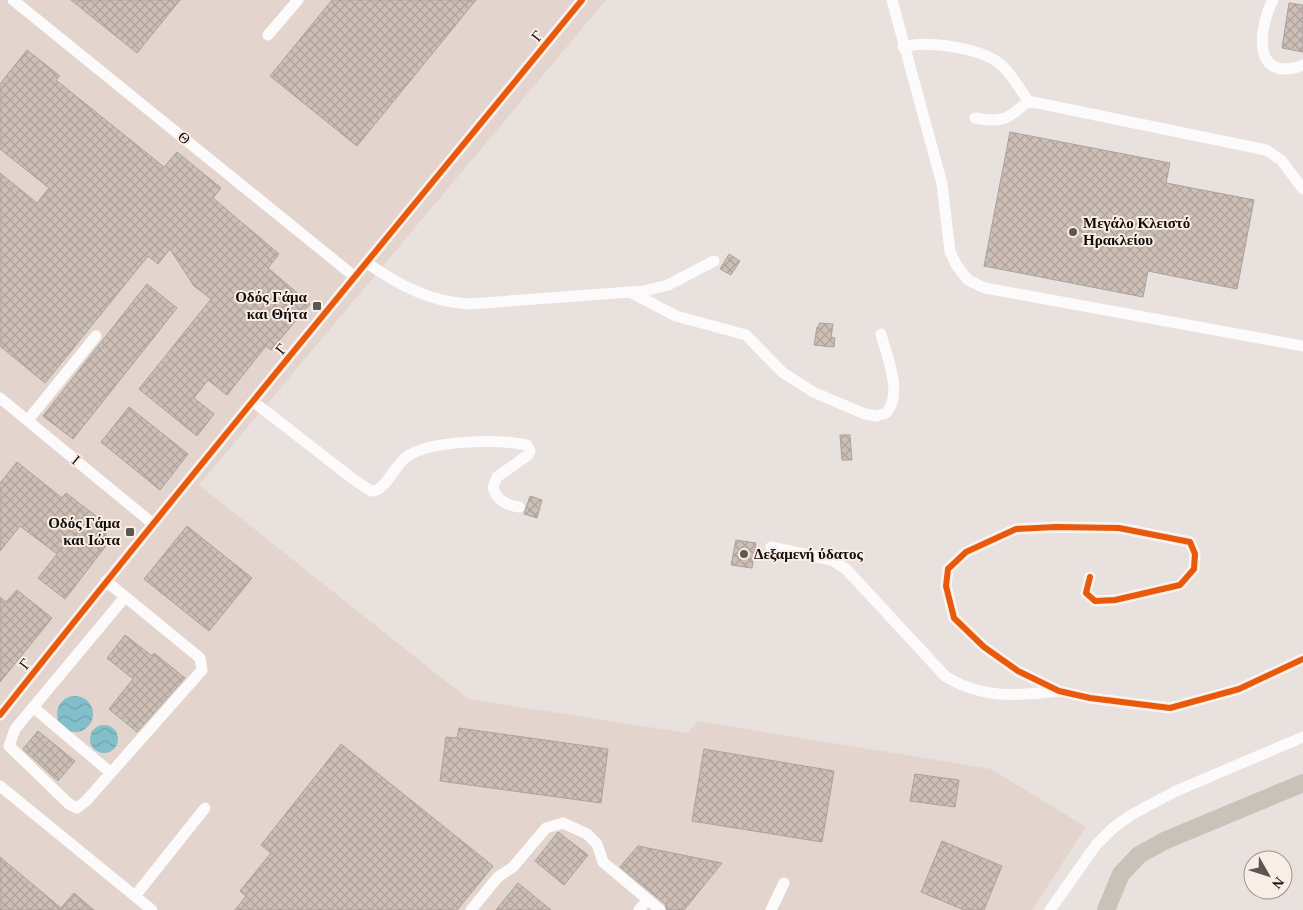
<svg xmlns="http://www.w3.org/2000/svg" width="1303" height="910" viewBox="0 0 1303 910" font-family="Georgia,serif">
<defs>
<pattern id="water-waves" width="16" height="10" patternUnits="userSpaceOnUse" patternTransform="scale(1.25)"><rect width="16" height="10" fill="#82bfca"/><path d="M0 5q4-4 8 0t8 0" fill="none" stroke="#6fa3ac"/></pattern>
<pattern id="building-cross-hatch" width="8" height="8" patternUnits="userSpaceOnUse" patternTransform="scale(1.25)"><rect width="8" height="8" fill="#cdbeb6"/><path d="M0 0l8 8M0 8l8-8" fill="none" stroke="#afa29b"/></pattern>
</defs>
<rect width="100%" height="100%" fill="#e8e1de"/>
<path fill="#e3d5ce" d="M0 0H606L199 485 468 699 687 733 698 721 991 769 1086 827 1032 910H0Z"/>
<path fill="url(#water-waves)" d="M57 714a18 18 0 1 1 36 0a18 18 0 1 1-36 0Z
M90 739a14 14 0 1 1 28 0a14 14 0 1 1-28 0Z"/>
<path fill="url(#building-cross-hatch)" stroke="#a8a3a0" d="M71 0H180L137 53Z
M332 0H476L357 146 270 76Z
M1289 3 1303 5V52L1282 48Z
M27 50 60 76 56 80 164 167 177 152 221 188 213 198 279 254 268 268 310 304 271 350 266 346 227 395 208 380 194 398 214 414 197 436 139 389 211 299 194 286 170 249 158 264 148 256 45 383 0 346V173L37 203 49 188 0 149V84Z
M1010 132 1170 163 1166 183 1254 200 1237 289 1148 271 1143 297 984 266Z
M729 254 740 261 731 275 720 269Z
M147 284 177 308 73 439 43 416Z
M819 323 833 324 831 337 835 338 834 347 814 345 817 327H819Z
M129 407 188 454 160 490 101 442Z
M840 435H850L852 460H842Z
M17 462 62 498 66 493 96 516 92 521 106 532 105 547 65 599 38 578 57 554 20 526 0 551V483Z
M530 496 542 500 537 518 524 514Z
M187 526 252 578 209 631 144 579Z
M736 540 756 543 752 568 731 565Z
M17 590 52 618 0 682V597L6 602Z
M125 635 152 656 154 653 185 678 137 732 109 709 133 679 107 658Z
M459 728 608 749 601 803 440 781 446 737 457 738Z
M38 731 75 761 58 781 23 749Z
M341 744 493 866 457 910H235L246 896 240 891 271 853 261 845Z
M704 749 834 771 822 842 692 821Z
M915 774 959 780 955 807 910 801Z
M558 832 588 855 564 885 535 861Z
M942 841 1002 866 984 910H964L921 892Z
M638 846 722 863 684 910H667L665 904 620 867Z
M0 857 61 908 74 893 94 910H0Z
M518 883 551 910H496Z"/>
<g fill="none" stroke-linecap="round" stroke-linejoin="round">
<path stroke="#fcfafa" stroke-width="11" d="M13 0 355 277
M892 0 942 184 950 252 957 266 968 280 985 288 1303 346
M1273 0C1263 18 1251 68 1284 69 1290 69 1297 68 1303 65
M268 35 298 0
M903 47C927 40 981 48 1000 64 1012 74 1020 89 1028 101L1266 150 1281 160 1303 189
M975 118C1003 123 1007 120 1028 101
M367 263C399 285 430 302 469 304L644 291 668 285 714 261
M630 292 676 316 746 335 782 372 813 392 865 414 876 416 886 413C904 394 886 355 881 334
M0 398 152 523
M254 402 353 479 371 491C386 492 395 463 409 455 437 440 496 439 527 445L530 451 528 455 497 477 493 487C496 500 506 505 519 507
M28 420 96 336
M771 547 832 560 846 569 946 677C984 699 1016 696 1059 691
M1090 577 1086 593 1095 601 1115 600 1180 585 1194 569 1195 554 1190 542 1119 528 1056 527 1016 529 966 552 948 569 946 586 954 618 984 647 1018 671 1059 691 1090 698 1170 708 1239 689 1303 659
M106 581 200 658 202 670 86 801 77 808 69 804 9 746 15 729 125 597
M33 707 111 773
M0 715C191 474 387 238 582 0
M0 786 152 910
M135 896 205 808
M471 910 498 877 513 867 546 828 563 823 587 834 597 844 603 862 660 910
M639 910 647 900
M771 910 784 883
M1050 910 1096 845 1113 828 1131 815 1176 791 1303 737"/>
<path stroke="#cac1b9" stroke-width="18" d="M1106 910 1121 874 1139 855 1164 841 1303 783"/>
<g stroke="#faede6" stroke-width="9">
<path id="cycleway" d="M1090 577 1086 593 1095 601 1115 600 1180 585 1194 569 1195 554 1190 542 1119 528 1056 527 1016 529 966 552 948 569 946 586 954 618 984 647 1018 671 1059 691 1090 698 1170 708 1239 689 1303 659
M0 715C191 474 387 238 582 0"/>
</g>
<use href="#cycleway" stroke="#e8590c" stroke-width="6"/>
</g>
<g fill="#5c5755" stroke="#faede6" stroke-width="2">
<circle cx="1073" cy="232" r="5"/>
<rect x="312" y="301" width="10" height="10" rx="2.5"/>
<rect x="125" y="527" width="10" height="10" rx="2.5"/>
<circle cx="744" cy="554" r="5"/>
</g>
<g text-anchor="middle" stroke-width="4" stroke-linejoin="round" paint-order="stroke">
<g font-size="15" fill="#110d0b" stroke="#faede6">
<text transform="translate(537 36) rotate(-51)" y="5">Γ</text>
<text transform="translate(184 138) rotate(39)" y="5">Θ</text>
<text transform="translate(281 349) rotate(-51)" y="5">Γ</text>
<text transform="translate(76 460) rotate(40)" y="5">Ι</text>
<text transform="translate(25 664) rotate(-52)" y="5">Γ</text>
</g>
<g font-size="15" font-weight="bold" fill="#110d0b" stroke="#faede6" text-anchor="start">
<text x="1083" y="228">Μεγάλο Κλειστό<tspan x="1083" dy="17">Ηρακλείου</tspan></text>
<text x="307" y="302" text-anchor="end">Οδός Γάμα<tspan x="307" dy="17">και Θήτα</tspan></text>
<text x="120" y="528" text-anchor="end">Οδός Γάμα<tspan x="120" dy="17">και Ιώτα</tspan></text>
<text x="754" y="559">Δεξαμενή ύδατος</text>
</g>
</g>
<g transform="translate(1268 875) rotate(129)"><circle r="24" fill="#faede6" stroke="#9d938e"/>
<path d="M0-4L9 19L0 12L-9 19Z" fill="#5c5755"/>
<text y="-8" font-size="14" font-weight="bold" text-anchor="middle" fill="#110d0b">N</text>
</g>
</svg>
